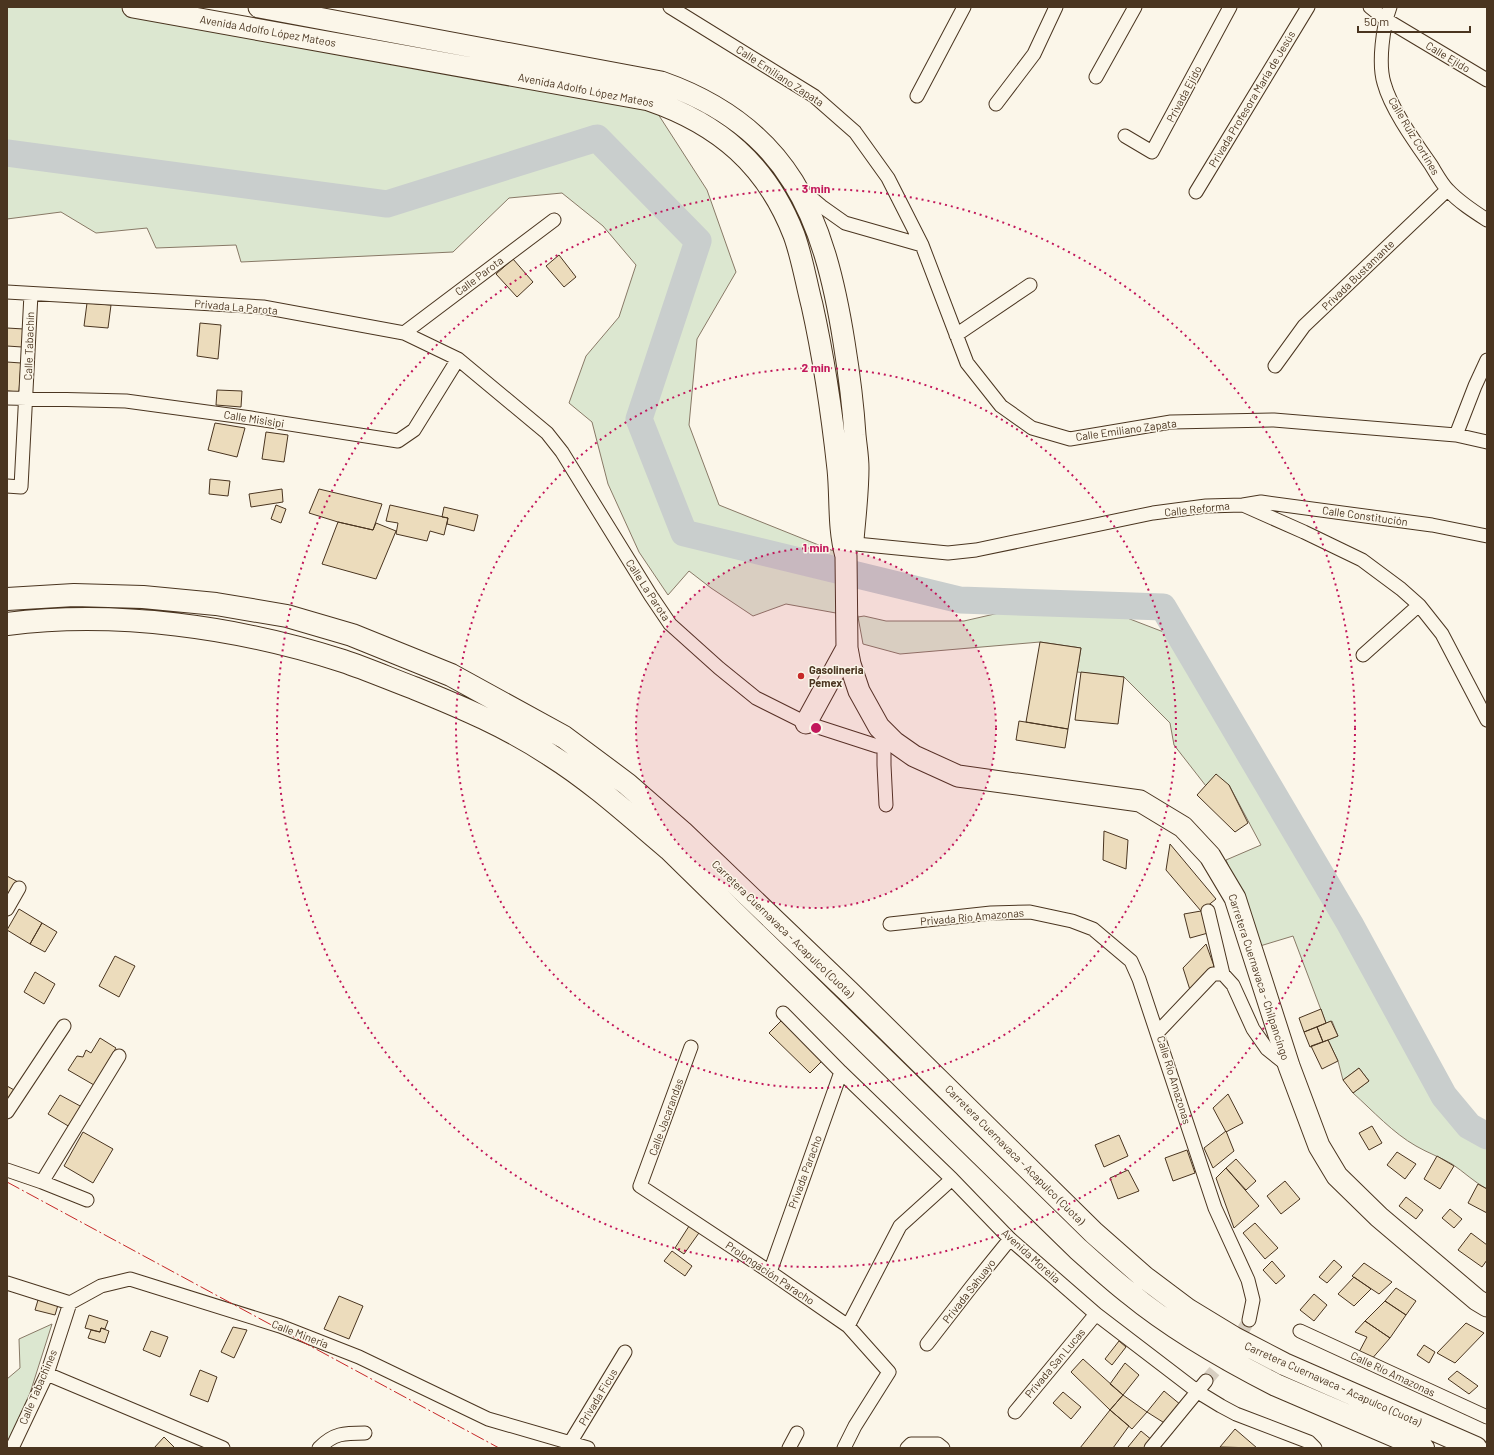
<svg xmlns="http://www.w3.org/2000/svg" width="1494" height="1455" viewBox="0 0 1494 1455" font-family="Barlow,sans-serif">
<rect width="100%" height="100%" fill="#fbf6e9"/>
<path fill="#dce7d0" stroke="#887966" d="M7 7H131L649 100 707 190 736 272 697 339 689 425 719 505 846 556 858 617 864 616 886 621H964L1034 605 1109 611 1174 636 1216 681 1330 910 1369 975 1432 1090 1454 1115 1487 1133V1189C1474 1182 1464 1172 1452 1164 1440 1157 1428 1153 1416 1146 1393 1133 1373 1111 1353 1093L1369 1081 1359 1068 1343 1080 1338 1061 1328 1040 1338 1036 1332 1021 1326 1023 1293 936 1260 946 1226 860 1261 845 1229 785 1206 786 1174 745 1170 723 1124 677 1077 672 1081 648 1040 642 900 654 863 644 858 617 786 604 753 616 711 588 689 571 668 595 639 552 608 484 592 422 569 403 586 356 619 317 636 265 603 226 562 193 509 198 453 252 241 262 236 245 156 248 147 228 96 233 61 212 7 219Z
M52 1324 24 1412 7 1448V1379L20 1368 19 1339Z"/>
<g fill="none" stroke-linecap="round" stroke-linejoin="round">
<path stroke="#c9cecd" stroke-width="27" d="M7 153 387 204 597 138 698 241 639 419 684 533 960 600 1163 607 1350 924 1444 1096 1469 1126 1487 1136"/>
</g>
<path fill="#ecdcbc" stroke="#4a3520" d="M559 255 576 277 564 287 546 266Z
M513 259 533 282 517 297 496 274Z
M87 303 111 305 108 328 84 326Z
M200 323 221 325 218 359 197 356Z
M7 328 24 329 22 347 7 346Z
M7 362 21 363 19 392 7 391Z
M217 390 242 391 241 407 216 405Z
M215 423 245 428 237 457 208 450Z
M266 432 288 435 284 462 262 459Z
M210 479 230 481 228 496 209 494Z
M282 489 283 502 251 507 249 494Z
M319 489 382 504 373 530 338 522 309 513Z
M276 505 286 509 281 523 271 519Z
M390 505 448 518 444 535 430 531 427 541 396 534 398 523 386 521Z
M444 507 478 515 474 531 447 524 448 518 442 517Z
M338 522 373 530 376 523 396 531 376 579 322 564Z
M1040 642 1081 648 1068 729 1026 722Z
M1081 672 1124 677 1118 724 1075 720Z
M1019 721 1068 729 1065 748 1016 740Z
M1216 774 1229 785 1248 823 1235 832 1197 795Z
M1104 831 1128 840 1126 869 1103 860Z
M1170 844 1216 899 1201 911 1166 870Z
M7 876 18 882 7 901Z
M19 909 42 923 30 944 7 930Z
M1201 911 1208 933 1190 938 1184 914Z
M42 923 57 932 45 952 30 944Z
M1206 944 1214 966 1191 993 1183 968Z
M115 956 135 966 119 997 99 986Z
M35 972 55 984 44 1004 24 992Z
M1321 1009 1326 1023 1304 1032 1299 1018Z
M781 1021 822 1061 810 1073 769 1033Z
M1331 1021 1338 1036 1323 1042 1317 1027Z
M1317 1027 1323 1042 1310 1047 1304 1032Z
M100 1038 116 1048 94 1085 68 1070 77 1056 83 1057 86 1050 91 1053Z
M1328 1040 1338 1061 1322 1069 1311 1046Z
M1359 1068 1369 1081 1353 1093 1343 1080Z
M7 1086 16 1091 7 1106Z
M1228 1094 1243 1123 1226 1132 1213 1108Z
M60 1095 82 1107 70 1127 48 1114Z
M1372 1126 1382 1143 1369 1150 1359 1133Z
M1226 1131 1234 1151 1213 1168 1204 1148Z
M83 1132 113 1149 93 1183 64 1166Z
M1119 1135 1128 1156 1104 1167 1095 1145Z
M1187 1150 1195 1173 1173 1181 1165 1158Z
M1397 1152 1416 1164 1405 1179 1387 1165Z
M1437 1156 1454 1166 1440 1189 1424 1179Z
M1236 1159 1256 1181 1246 1190 1226 1168Z
M1226 1168 1259 1206 1234 1228 1216 1178Z
M1128 1170 1139 1191 1118 1199 1110 1178Z
M1285 1181 1300 1199 1281 1214 1267 1196Z
M1478 1184 1487 1189V1213L1468 1203Z
M1406 1197 1423 1210 1416 1219 1399 1206Z
M1450 1209 1462 1219 1454 1228 1442 1218Z
M691 1223 701 1230 684 1254 675 1248Z
M1255 1223 1278 1248 1265 1259 1243 1233Z
M1471 1233 1487 1245V1260L1482 1267 1458 1250Z
M672 1251 692 1266 685 1276 664 1261Z
M1334 1260 1342 1267 1327 1283 1319 1277Z
M1272 1261 1285 1276 1276 1284 1263 1270Z
M1364 1263 1392 1282 1379 1294 1352 1276Z
M1354 1277 1371 1289 1354 1306 1338 1294Z
M1396 1288 1416 1301 1406 1315 1385 1301Z
M1314 1294 1327 1305 1314 1321 1300 1310Z
M339 1296 363 1306 349 1339 324 1329Z
M38 1300 58 1305 55 1315 35 1310Z
M1385 1301 1406 1315 1390 1338 1365 1321Z
M89 1315 108 1321 105 1329 101 1328 100 1332 85 1328Z
M1365 1321 1390 1338 1370 1361 1358 1354 1367 1337 1355 1332Z
M1466 1323 1484 1333 1455 1363 1437 1353Z
M233 1327 247 1330 234 1358 221 1352Z
M101 1328 109 1331 105 1343 88 1338 91 1330 100 1332Z
M151 1331 168 1337 160 1357 143 1350Z
M1119 1341 1126 1347 1112 1365 1105 1359Z
M1424 1345 1435 1352 1429 1363 1417 1355Z
M1083 1359 1123 1395 1110 1410 1071 1372Z
M1125 1363 1139 1375 1123 1395 1110 1384Z
M200 1370 217 1377 208 1402 190 1395Z
M1457 1371 1478 1386 1469 1394 1448 1379Z
M1164 1391 1181 1405 1166 1424 1147 1412Z
M1063 1392 1081 1407 1071 1419 1053 1403Z
M1123 1395 1147 1412 1132 1429 1110 1410Z
M1110 1410 1129 1426 1113 1448H1080Z
M1235 1429 1257 1448 1220 1447Z
M1141 1431 1153 1441 1147 1448H1130L1128 1447Z
M164 1437 175 1448H154Z"/>
<g fill="none" stroke-linecap="round" stroke-linejoin="round">
<path stroke="#d8cfc1" stroke-width="13" stroke-dasharray="13 6" stroke-linecap="butt" d="M1206 1381 1229 1354 1249 1320"/>
<g stroke="#4a3520" stroke-width="15">
<path id="street" d="M670 7 814 96 855 132 888 178 922 245 967 363 1001 406 1032 428 1070 439 1171 422 1274 420 1456 435 1487 442
M1370 7 1385 19 1487 80
M1390 7C1383 26 1378 63 1384 83 1391 109 1415 142 1431 165 1436 173 1441 183 1448 190 1459 202 1473 211 1487 220
M1096 77 1135 7
M917 96 964 7
M996 104 1034 54 1056 7
M1125 136 1152 152 1230 7
M802 190 821 206 845 223 922 245
M1196 192 1308 7
M7 292 263 307 404 333 458 359 547 433 562 452 651 596 670 624 719 668 756 698 806 723 877 746 894 742
M404 333 554 220
M956 335 1030 285
M1275 366 1304 326 1447 190
M7 398 126 401 251 418 398 441 414 430 458 359
M1456 435 1475 386 1487 360
M7 486 21 487 31 294
M1243 505 1261 502 1432 525 1487 536
M846 543 948 553 976 550 1153 513 1206 506 1243 505 1304 532 1362 560 1401 589 1419 605 1442 634 1487 720
M1363 655 1419 605
M884 745V765L886 805
M7 909 19 888
M1208 911 1223 974 1233 985 1253 1029 1267 1049 1287 1065
M890 924 991 913 1030 912 1072 921 1093 929 1131 961 1139 979 1215 1208 1248 1280 1253 1300 1249 1320
M783 1013 841 1072 952 1179 1010 1239 1096 1314 1198 1392 1221 1406 1236 1414 1309 1442 1315 1448
M1157 1033 1213 974H1223
M691 1047 640 1186 770 1272 848 1326 889 1372 855 1426 844 1448
M7 1112 64 1026
M7 1170 42 1182 87 1200
M42 1182 119 1056
M770 1272 841 1072
M7 1283 70 1303 101 1286 130 1279 280 1326 359 1357 488 1419 588 1448
M848 1326 900 1226 952 1179
M1300 1331 1487 1417
M927 1344 972 1286 1010 1239
M47 1374 223 1448
M1015 1412 1096 1314
M570 1443 625 1352
M12 1448 47 1374 70 1303
M319 1448C334 1433 344 1433 365 1433
M789 1448 797 1433
M907 1448 911 1444H938L943 1448
M1151 1448 1206 1381"/>
</g>
<g stroke="#4a3520" stroke-width="23">
<path id="primary" d="M133 7 649 100C719 124 767 165 794 235 802 257 806 282 812 305 824 359 832 414 838 469 841 498 838 528 846 556L847 648 850 664 859 691 879 727 894 742 914 756 958 776 1140 801 1183 827 1210 856 1235 898 1289 1066 1319 1146 1337 1176 1379 1217 1477 1300 1487 1306
M259 7 661 82C789 127 824 216 844 342 849 373 853 403 855 435 856 446 858 457 858 468 858 492 855 516 853 540
M806 723 847 648"/>
</g>
<g stroke="#4a3520" stroke-width="24">
<path id="highway" d="M7 599 74 595 143 597 216 604 287 616 352 635 451 675 564 737 627 784 682 832 849 992 1094 1233 1144 1277 1188 1310 1234 1338 1284 1364 1476 1448
M7 624C116 610 238 627 343 661 367 669 390 679 414 688 461 707 508 727 550 755 593 782 631 817 669 849L1078 1249C1095 1264 1111 1279 1129 1293 1174 1330 1225 1359 1276 1385L1423 1448"/>
</g>
<use href="#street" stroke="#fbf6e9" stroke-width="13"/>
<use href="#primary" stroke="#fbf6e9" stroke-width="21"/>
<use href="#highway" stroke="#fbf6e9" stroke-width="22"/>
<path stroke="#c62828" stroke-width="1" stroke-dasharray="14 3 2 3" stroke-linecap="butt" d="M7 1182 499 1448"/>
</g>
<circle cx="816" cy="728" r="180" fill="#c2185b" fill-opacity=".12"/>
<g fill="none" stroke="#c2185b" stroke-width="2" stroke-dasharray="2 4">
<circle cx="816" cy="728" r="180"/>
<circle cx="816" cy="728" r="360"/>
<circle cx="816" cy="728" r="539"/>
</g>
<circle fill="#c62828" stroke="#fbf6e9" stroke-width="1.5" cx="801" cy="676" r="4"/>
<g text-anchor="middle" stroke-width="3" stroke-linejoin="round" paint-order="stroke">
<g font-size="11" fill="#4a3520" stroke="#fbf6e9">
<text transform="translate(268 31) rotate(10)" y="4">Avenida Adolfo López Mateos</text>
<text transform="translate(1448 57) rotate(31)" y="4">Calle Ejido</text>
<text transform="translate(780 76) rotate(33)" y="4">Calle Emiliano Zapata</text>
<text transform="translate(586 90) rotate(11)" y="4">Avenida Adolfo López Mateos</text>
<text transform="translate(1184 94) rotate(-62)" y="4">Privada Ejido</text>
<text transform="translate(1252 99) rotate(-59)" y="4">Privada Profesora María de Jesús</text>
<text transform="translate(1414 136) rotate(59)" y="4">Calle Ruiz Cortines</text>
<text transform="translate(1358 275) rotate(-44)" y="4">Privada Bustamante</text>
<text transform="translate(479 276) rotate(-37)" y="4">Calle Parota</text>
<text transform="translate(236 307) rotate(5)" y="4">Privada La Parota</text>
<text transform="translate(29 346) rotate(-88)" y="4">Calle Tabachín</text>
<text transform="translate(254 419) rotate(9)" y="4">Calle Misisipi</text>
<text transform="translate(1126 430) rotate(-8)" y="4">Calle Emiliano Zapata</text>
<text transform="translate(1197 509) rotate(-6)" y="4">Calle Reforma</text>
<text transform="translate(1365 516) rotate(8)" y="4">Calle Constitución</text>
<text transform="translate(648 590) rotate(57)" y="4">Calle La Parota</text>
<text transform="translate(972 917) rotate(-5)" y="4">Privada Río Amazonas</text>
<text transform="translate(783 929) rotate(44)" y="4">Carretera Cuernavaca - Acapulco (Cuota)</text>
<text transform="translate(1259 977) rotate(72)" y="4">Carretera Cuernavaca - Chilpancingo</text>
<text transform="translate(1174 1080) rotate(73)" y="4">Calle Río Amazonas</text>
<text transform="translate(666 1117) rotate(-70)" y="4">Calle Jacarandas</text>
<text transform="translate(1015 1155) rotate(45)" y="4">Carretera Cuernavaca - Acapulco (Cuota)</text>
<text transform="translate(805 1172) rotate(-70)" y="4">Privada Paracho</text>
<text transform="translate(1031 1256) rotate(42)" y="4">Avenida Morelia</text>
<text transform="translate(770 1273) rotate(34)" y="4">Prolongación Paracho</text>
<text transform="translate(969 1291) rotate(-52)" y="4">Privada Sahuayo</text>
<text transform="translate(300 1334) rotate(21)" y="4">Calle Minería</text>
<text transform="translate(1055 1363) rotate(-50)" y="4">Privada San Lucas</text>
<text transform="translate(1393 1374) rotate(25)" y="4">Calle Río Amazonas</text>
<text transform="translate(1333 1384) rotate(24)" y="4">Carretera Cuernavaca - Acapulco (Cuota)</text>
<text transform="translate(38 1387) rotate(-67)" y="4">Calle Tabachines</text>
<text transform="translate(598 1397) rotate(-59)" y="4">Privada Ficus</text>
</g>
<g font-size="11" font-weight="bold" fill="#4a3520" stroke="#fbf6e9" text-anchor="start">
<text x="809" y="674">Gasolineria<tspan x="809" dy="13">Pemex</tspan></text>
</g>
</g>
<circle cx="816" cy="728" r="6" fill="#c2185b" stroke="#fbf6e9" stroke-width="2"/>
<g font-size="12" text-anchor="middle" font-weight="bold" fill="#c2185b" stroke="#fbf6e9" stroke-width="3" stroke-linejoin="round" paint-order="stroke">
<text x="816" y="193">3 min</text>
<text x="816" y="372">2 min</text>
<text x="816" y="552">1 min</text>
</g>
<rect width="1494" height="1455" fill="none" stroke="#4a3520" stroke-width="16"/>
<path d="M1358 26v6h112v-6" fill="none" stroke="#4a3520" stroke-width="2"/>
<text x="1364" y="26" font-size="12" fill="#4a3520" stroke="#fbf6e9" stroke-width="3" paint-order="stroke">50 m</text>
</svg>
